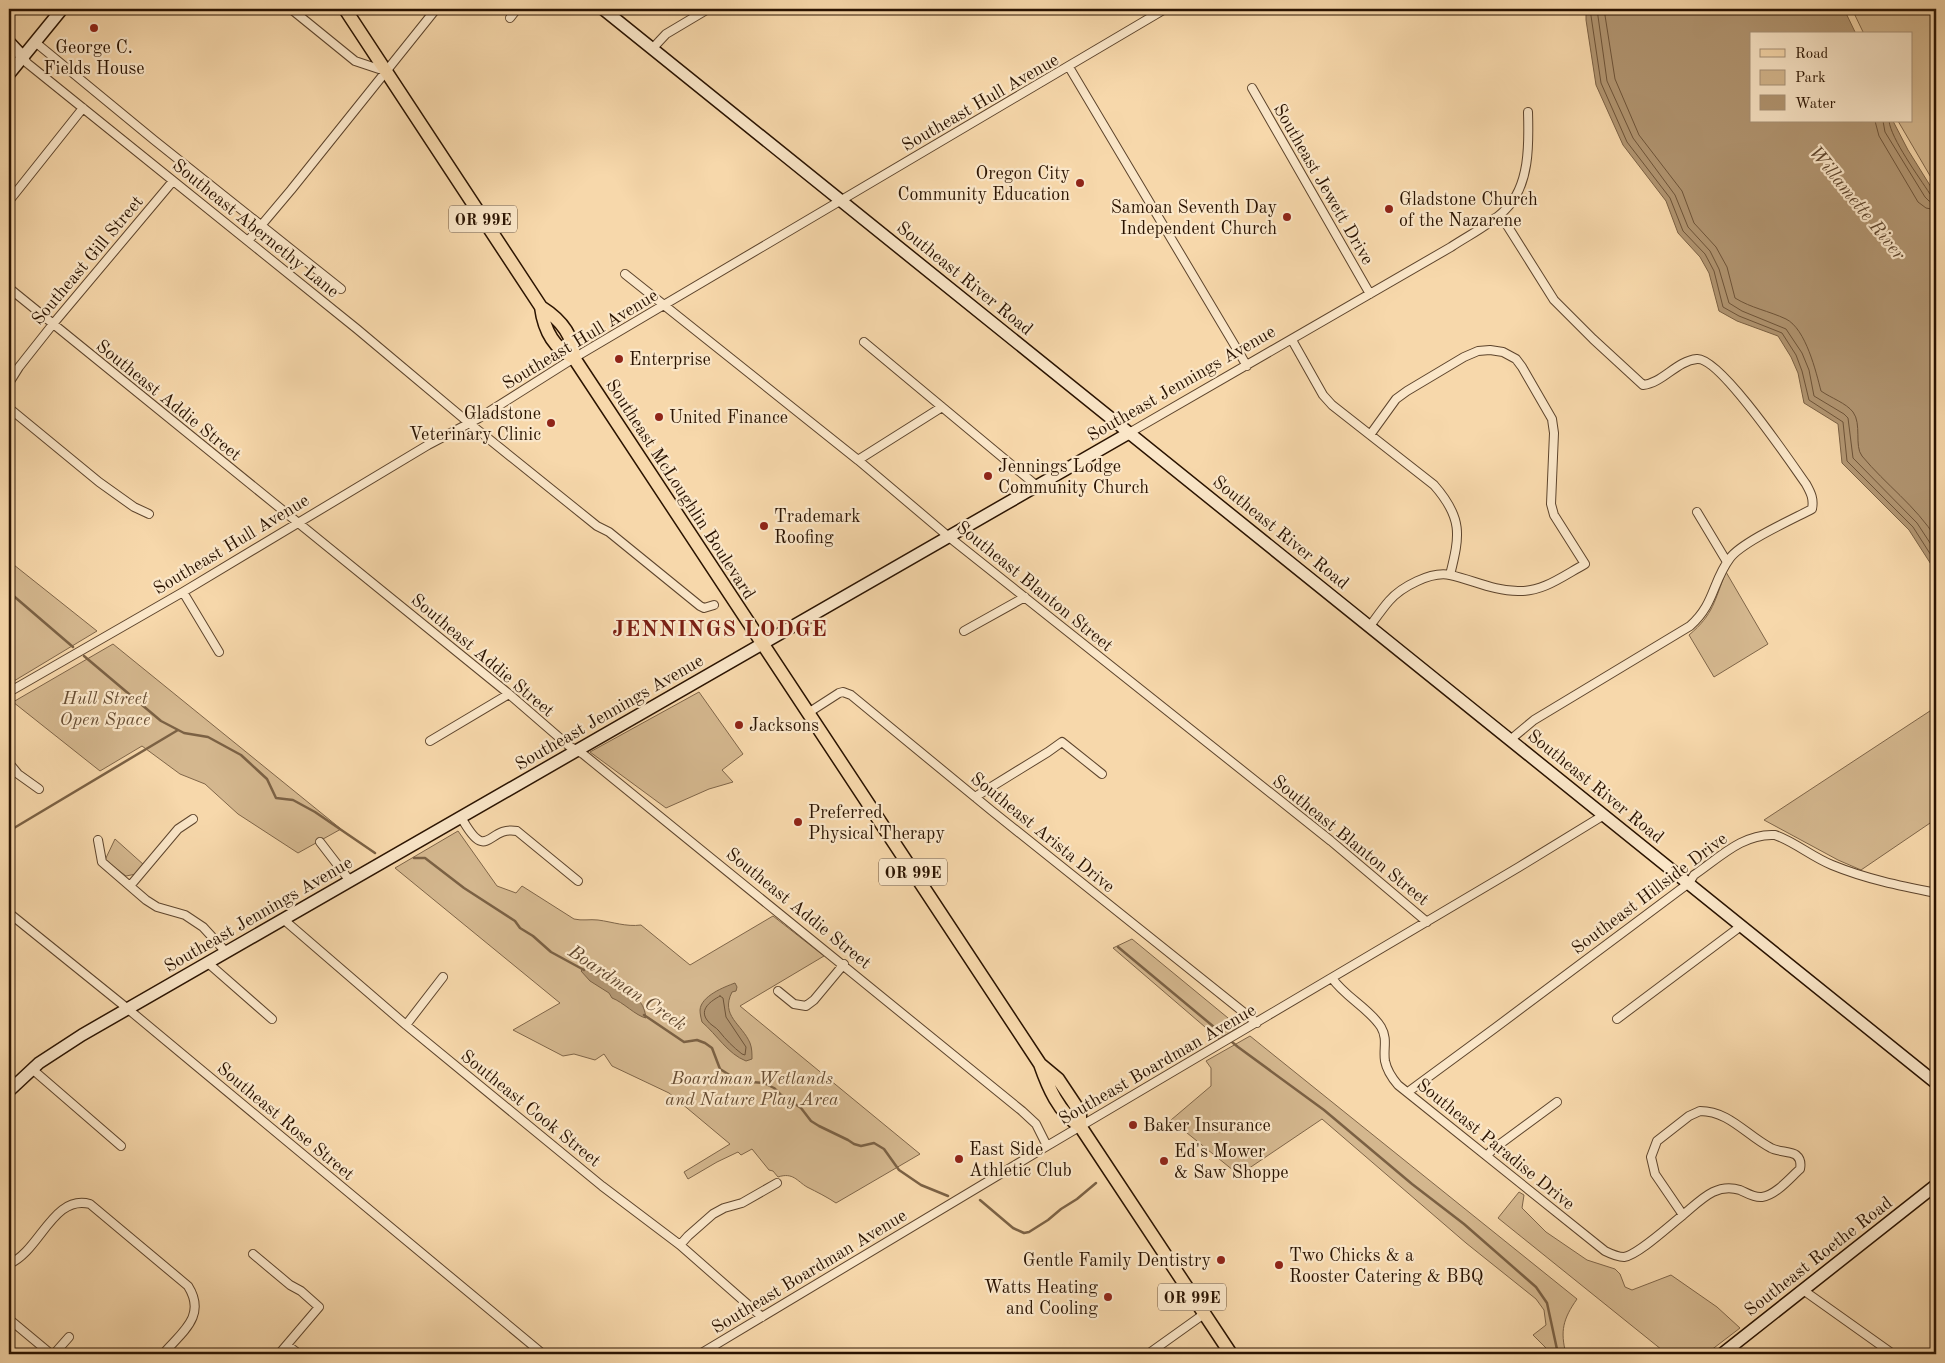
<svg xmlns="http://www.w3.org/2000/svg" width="1945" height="1363" viewBox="0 0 1945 1363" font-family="'Old Standard TT',serif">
<rect width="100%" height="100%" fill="#f7d8ab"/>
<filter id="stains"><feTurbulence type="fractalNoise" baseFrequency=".004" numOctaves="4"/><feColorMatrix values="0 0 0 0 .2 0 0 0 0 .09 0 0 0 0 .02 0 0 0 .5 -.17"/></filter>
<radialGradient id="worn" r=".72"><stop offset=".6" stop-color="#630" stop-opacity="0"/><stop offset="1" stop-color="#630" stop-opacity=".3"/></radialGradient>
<path fill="#d4b78e" stroke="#7f6548" d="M1852 9H1927L1936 20V186L1898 121H1911V34H1864Z
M9 537V561L97 631 9 684Z
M1726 572 1768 644 1714 677 1689 635C1714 614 1714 601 1726 572Z
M113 644 341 829 298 853 238 814 205 784 180 774 142 746 100 771 13 702Z
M699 692 743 754 722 770 733 782 709 789 666 808 590 752Z
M1936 707V819L1861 870 1838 860 1764 820Z
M458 831 497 886 516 893 522 886 574 919C582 921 590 919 598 920 613 922 626 927 641 925L690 965 773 916 824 956 740 1006 920 1154 836 1203C827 1197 817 1192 807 1187 797 1181 793 1172 778 1177L773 1171 769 1170 752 1149 741 1155 738 1152 717 1162 688 1179 684 1172 730 1144 669 1093 612 1066 604 1054 595 1060 574 1054 563 1056 513 1030 560 1003 395 868Z
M115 839 144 865 136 874 126 876 105 860Z
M1132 939 1239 1027 1219 1039 1113 948Z
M1250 1036 1577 1299C1563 1319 1560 1331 1566 1354H1552L1533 1335 1546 1325 1544 1310 1536 1299 1466 1243 1322 1119 1239 1175 1171 1120 1211 1086V1068L1206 1061Z
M1519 1192 1524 1195 1522 1208 1546 1232 1587 1260 1615 1269 1620 1274 1625 1287 1632 1290 1671 1275 1717 1307 1740 1328 1706 1354H1667L1498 1218Z"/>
<path fill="#b19571" stroke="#7b6144" d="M1586 9H1844L1856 34H1751V121H1893L1908 150 1936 195V572L1909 530 1842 463 1838 424 1804 403 1798 373 1791 357 1778 336 1737 321 1719 311 1709 273 1700 257 1678 233 1666 201 1623 145 1596 85 1586 20Z
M583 969C600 968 611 984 623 993 627 996 633 997 638 1000 643 1004 645 1011 646 1018 636 1016 623 1002 612 998L609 993 590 981 581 971Z
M735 983 737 987 736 991 732 992C720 1016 742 1024 750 1043 752 1048 752 1054 752 1059L746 1061C728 1054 717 1035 702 1022 701 1018 700 1014 700 1010 701 996 724 987 735 983Z"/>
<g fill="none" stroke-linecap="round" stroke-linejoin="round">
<path stroke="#6e5439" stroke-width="1" d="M1590 9 1601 83 1627 142 1670 198 1683 231 1705 254 1714 271 1723 307 1739 316 1782 333 1796 355 1802 371 1809 400 1843 422 1847 461 1913 527 1936 563
M1597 9 1607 81 1633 138 1675 195 1688 227 1710 251 1719 269 1729 303 1742 311 1786 329 1802 353 1809 370 1814 396 1844 414 1848 418 1853 458 1917 523 1936 552
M1604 9 1615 79 1639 135 1682 191 1694 223 1716 247 1727 267 1735 298C1751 308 1769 311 1786 319 1806 329 1816 372 1821 391 1831 398 1846 403 1853 412 1862 424 1854 446 1862 456 1886 485 1915 505 1936 538
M1875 121 1879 136 1918 202 1926 208 1936 210
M1883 121 1885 132 1925 197 1929 201 1936 203
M1889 121C1891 139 1919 177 1930 194L1936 196
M720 996 723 998 726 1017 746 1047 745 1055 742 1054C733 1047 726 1040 719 1031 716 1027 710 1025 707 1020 699 1009 711 1001 720 996Z"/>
<path stroke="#7b6144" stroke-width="2.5" d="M9 592 73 647
M84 656 161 721 184 733 208 737 241 755 267 779 276 798 293 800 315 812 375 853
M9 831 178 730
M414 858H425L464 888 515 921 520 928 533 936 551 952 584 970
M1118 947 1238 1047 1324 1110 1412 1184 1464 1224 1536 1287 1547 1303 1558 1354
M644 1015 684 1042 697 1040 705 1043 712 1048 720 1069 739 1081 764 1083 774 1088 781 1095 801 1108 811 1121 819 1126 848 1140 854 1144 861 1146 874 1143 884 1149 899 1170 921 1185 948 1196
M980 1200 1013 1228 1024 1233 1029 1232 1048 1220 1061 1209 1077 1199 1096 1183"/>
<g stroke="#5d442c" stroke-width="10">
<path id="street" d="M291 9 355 61 385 71
M510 18 517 9
M35 42 154 140 341 289
M652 49 666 34 708 9
M23 57 27 63 357 329 469 423 597 526 609 532 700 606 704 608 714 605
M1069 67 1247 366
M1252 88 1370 294
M9 201 83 108
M1495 218 1505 222 1554 300 1593 339 1643 385C1663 383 1676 361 1697 359 1720 357 1791 463 1806 484 1811 493 1814 499 1812 509 1793 519 1742 542 1730 558 1712 582 1715 604 1690 626L1534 720 1510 740
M248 241 291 190 436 9
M625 274 858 460 949 537 1331 841 1427 922
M9 288 509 694 569 746 583 754 1022 1111 1036 1124 1047 1146
M1292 340 1323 395 1332 405 1434 485C1463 518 1460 535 1450 575
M864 342 1037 486
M9 383 19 367 53 324 173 181
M9 408 99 482 134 507 149 514
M1129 433 1451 247C1469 235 1490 225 1505 210 1530 186 1529 144 1528 112
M858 460 942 407
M1697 512 1727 562
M183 592 219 652
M1370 626C1376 618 1382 609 1389 601 1401 587 1431 571 1450 575 1473 580 1494 591 1518 591 1543 592 1563 576 1585 564L1554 515 1551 504 1554 433 1552 419 1522 367 1516 359 1503 352 1490 350 1478 351 1464 357 1407 391 1396 399 1370 435
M964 631 1025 597
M9 692 183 592 428 445 479 418 574 358 1165 9
M808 713 839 693 843 692 851 695 992 811 1257 1023
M430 741 509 694
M9 763 18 774 39 789
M975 797 1048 752 1062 742 1102 774
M461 817C488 866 487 825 517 831L578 881
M98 840 102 862 146 900 157 907 185 915 203 927 226 952
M320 842 350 881
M130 886 178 829 193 819
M9 913 128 1009 543 1354
M283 919 406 1025 602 1186 680 1245 762 1317
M208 963 272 1019
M1332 978C1345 997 1370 1009 1381 1027 1388 1039 1383 1049 1385 1061 1387 1071 1392 1078 1398 1085L1605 1251C1611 1254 1617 1257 1624 1257 1638 1255 1670 1225 1683 1215
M778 991 794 1004 806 1006 814 1000 844 964
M1617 1019 1741 926
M406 1025 443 977
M32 1069 121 1146
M1408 1092 1495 1028 1689 883 1694 875C1719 858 1743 833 1775 835 1795 842 1812 857 1832 865 1866 879 1901 886 1936 893
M1700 1111C1729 1111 1746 1135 1771 1148 1778 1152 1791 1151 1796 1155 1801 1159 1801 1164 1800 1169 1790 1178 1776 1195 1762 1197 1754 1198 1747 1193 1740 1190 1716 1182 1700 1201 1683 1215L1655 1174 1651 1157 1657 1141 1689 1116Z
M1487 1156 1492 1150 1557 1102
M680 1245 688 1236 713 1214 724 1208 742 1203 777 1183
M253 1254 290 1285 301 1291 319 1307 279 1354
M9 1264C40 1251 53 1194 90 1204L188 1286C207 1316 182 1332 163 1354
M1803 1290 1893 1354
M9 1319 51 1354
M287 1345 299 1354
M54 1354 69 1337
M700 1354 1047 1146 1519 867 1604 815
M1148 1354 1204 1314"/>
</g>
<g stroke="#2a1301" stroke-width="14">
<path id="secondary" d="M603 9 1936 1083
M9 42 23 57
M9 74 62 9
M9 1091 39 1063 82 1035 1129 433
M1722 1354 1936 1185"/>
</g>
<g stroke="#2a1301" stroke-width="15">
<path id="primary" d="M345 9 541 307C544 330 553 348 574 358L1040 1064C1048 1087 1059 1113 1080 1126L1231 1354
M541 307C560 319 574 335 574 358
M1040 1064 1058 1079 1080 1112V1126"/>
</g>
<use href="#street" stroke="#fae6c8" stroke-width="8"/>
<use href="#secondary" stroke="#fae6c8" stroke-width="11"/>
<use href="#primary" stroke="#f7d8ab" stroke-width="12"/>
</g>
<g fill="#8f2418" stroke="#fae6c8" stroke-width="2">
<circle cx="94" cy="28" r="5"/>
<circle cx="1080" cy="183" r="5"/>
<circle cx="1389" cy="209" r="5"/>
<circle cx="1287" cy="217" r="5"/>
<circle cx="619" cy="359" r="5"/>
<circle cx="659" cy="417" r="5"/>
<circle cx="551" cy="423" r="5"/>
<circle cx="988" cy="476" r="5"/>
<circle cx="764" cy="526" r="5"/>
<circle cx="739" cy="725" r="5"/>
<circle cx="798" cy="822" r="5"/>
<circle cx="1133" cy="1125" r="5"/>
<circle cx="959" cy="1159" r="5"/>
<circle cx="1164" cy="1161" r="5"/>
<circle cx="1221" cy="1260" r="5"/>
<circle cx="1279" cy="1265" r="5"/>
<circle cx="1108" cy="1297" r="5"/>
</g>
<g text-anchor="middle" stroke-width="4.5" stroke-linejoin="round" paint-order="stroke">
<g fill="#fae6c8" stroke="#68523d" stroke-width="1">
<rect x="449" y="205.5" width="68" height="27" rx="4"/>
<rect x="879" y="858.5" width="68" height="27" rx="4"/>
<rect x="1158" y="1283.5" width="68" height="27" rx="4"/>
</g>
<g font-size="16" font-weight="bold" fill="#2a1301">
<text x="483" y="225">OR 99E</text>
<text x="913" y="878">OR 99E</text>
<text x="1192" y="1303">OR 99E</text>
</g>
<g font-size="18" fill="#2a1301" stroke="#fae6c8" text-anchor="start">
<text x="94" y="53" text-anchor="middle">George C.<tspan x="94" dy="21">Fields House</tspan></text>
<text x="1070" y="179" text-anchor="end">Oregon City<tspan x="1070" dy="21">Community Education</tspan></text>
<text x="1399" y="205">Gladstone Church<tspan x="1399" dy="21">of the Nazarene</tspan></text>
<text x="1277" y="213" text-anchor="end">Samoan Seventh Day<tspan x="1277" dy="21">Independent Church</tspan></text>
<text x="629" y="365">Enterprise</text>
<text x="541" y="419" text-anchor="end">Gladstone<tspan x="541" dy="21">Veterinary Clinic</tspan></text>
<text x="669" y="423">United Finance</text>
<text x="998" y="472">Jennings Lodge<tspan x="998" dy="21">Community Church</tspan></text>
<text x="774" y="522">Trademark<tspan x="774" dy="21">Roofing</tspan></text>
<text x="749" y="731">Jacksons</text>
<text x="808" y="818">Preferred<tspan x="808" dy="21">Physical Therapy</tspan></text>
<text x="1143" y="1131">Baker Insurance</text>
<text x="969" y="1155">East Side<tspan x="969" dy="21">Athletic Club</tspan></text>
<text x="1174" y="1157">Ed's Mower<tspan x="1174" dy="21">&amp; Saw Shoppe</tspan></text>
<text x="1289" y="1261">Two Chicks &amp; a<tspan x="1289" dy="21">Rooster Catering &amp; BBQ</tspan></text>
<text x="1211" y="1266" text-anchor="end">Gentle Family Dentistry</text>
<text x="1098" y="1293" text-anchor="end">Watts Heating<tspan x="1098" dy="21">and Cooling</tspan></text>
</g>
<g font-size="18" fill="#2a1301" stroke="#fae6c8">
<text transform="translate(980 102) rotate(-30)" y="6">Southeast Hull Avenue</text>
<text transform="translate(1324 184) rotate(60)" y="6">Southeast Jewett Drive</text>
<text transform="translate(256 228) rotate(39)" y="6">Southeast Abernethy Lane</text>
<text transform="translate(87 260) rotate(-50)" y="6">Southeast Gill Street</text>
<text transform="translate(965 278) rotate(39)" y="6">Southeast River Road</text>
<text transform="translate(580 339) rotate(-31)" y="6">Southeast Hull Avenue</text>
<text transform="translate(1181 383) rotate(-30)" y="6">Southeast Jennings Avenue</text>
<text transform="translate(169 400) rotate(39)" y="6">Southeast Addie Street</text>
<text transform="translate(681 489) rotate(57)" y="6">Southeast McLoughlin Boulevard</text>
<text transform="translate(1281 532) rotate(39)" y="6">Southeast River Road</text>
<text transform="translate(231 544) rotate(-31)" y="6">Southeast Hull Avenue</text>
<text transform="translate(1035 586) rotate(39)" y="6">Southeast Blanton Street</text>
<text transform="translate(483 655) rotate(40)" y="6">Southeast Addie Street</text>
<text transform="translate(609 712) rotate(-30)" y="6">Southeast Jennings Avenue</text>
<text transform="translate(1596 786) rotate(39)" y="6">Southeast River Road</text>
<text transform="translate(1043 832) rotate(39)" y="6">Southeast Arista Drive</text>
<text transform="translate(1351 840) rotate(39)" y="6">Southeast Blanton Street</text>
<text transform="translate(1649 893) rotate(-37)" y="6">Southeast Hillside Drive</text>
<text transform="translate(799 908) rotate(39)" y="6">Southeast Addie Street</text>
<text transform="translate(258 914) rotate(-30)" y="6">Southeast Jennings Avenue</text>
<text transform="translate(1157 1064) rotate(-30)" y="6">Southeast Boardman Avenue</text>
<text transform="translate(531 1108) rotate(39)" y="6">Southeast Cook Street</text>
<text transform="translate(286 1121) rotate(40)" y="6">Southeast Rose Street</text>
<text transform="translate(1496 1144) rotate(39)" y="6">Southeast Paradise Drive</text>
<text transform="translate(1818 1256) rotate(-38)" y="6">Southeast Roethe Road</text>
<text transform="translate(809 1271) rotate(-31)" y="6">Southeast Boardman Avenue</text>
</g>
<g font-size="18" font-style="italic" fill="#664c32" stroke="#fae6c8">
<text x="105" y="704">Hull Street<tspan x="105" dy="21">Open Space</tspan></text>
<text x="752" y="1084">Boardman Wetlands<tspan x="752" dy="21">and Nature Play Area</tspan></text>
</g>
<g font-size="19" font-style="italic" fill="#60472e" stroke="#fae6c8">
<text transform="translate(1858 202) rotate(51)" y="7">Willamette River</text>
<text transform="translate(628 987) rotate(34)" y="7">Boardman Creek</text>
</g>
<g font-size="22" font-weight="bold" letter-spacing="1" fill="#7a1f14" stroke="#fae6c8">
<text x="720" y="636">JENNINGS LODGE</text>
</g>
</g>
<rect width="1945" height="1363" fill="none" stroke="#f7d8ab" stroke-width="30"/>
<rect x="10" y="10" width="1925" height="1343" fill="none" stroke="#2a1301" stroke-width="2.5"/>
<rect x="15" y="15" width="1915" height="1333" fill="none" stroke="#2a1301"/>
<rect x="1750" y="32" width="162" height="90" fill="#fae6c8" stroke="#a79278"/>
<rect x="1760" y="49" width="25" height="8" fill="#f7d8ab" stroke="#a79278"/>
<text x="1795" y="58" font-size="15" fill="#2a1301">Road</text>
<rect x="1760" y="70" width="25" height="15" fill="#d4b78e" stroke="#a79278"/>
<text x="1795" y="82" font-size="15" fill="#2a1301">Park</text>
<rect x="1760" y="95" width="25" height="15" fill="#b19571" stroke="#a79278"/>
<text x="1795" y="108" font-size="15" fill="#2a1301">Water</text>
<rect width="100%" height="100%" filter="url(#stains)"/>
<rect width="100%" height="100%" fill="url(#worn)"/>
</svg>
